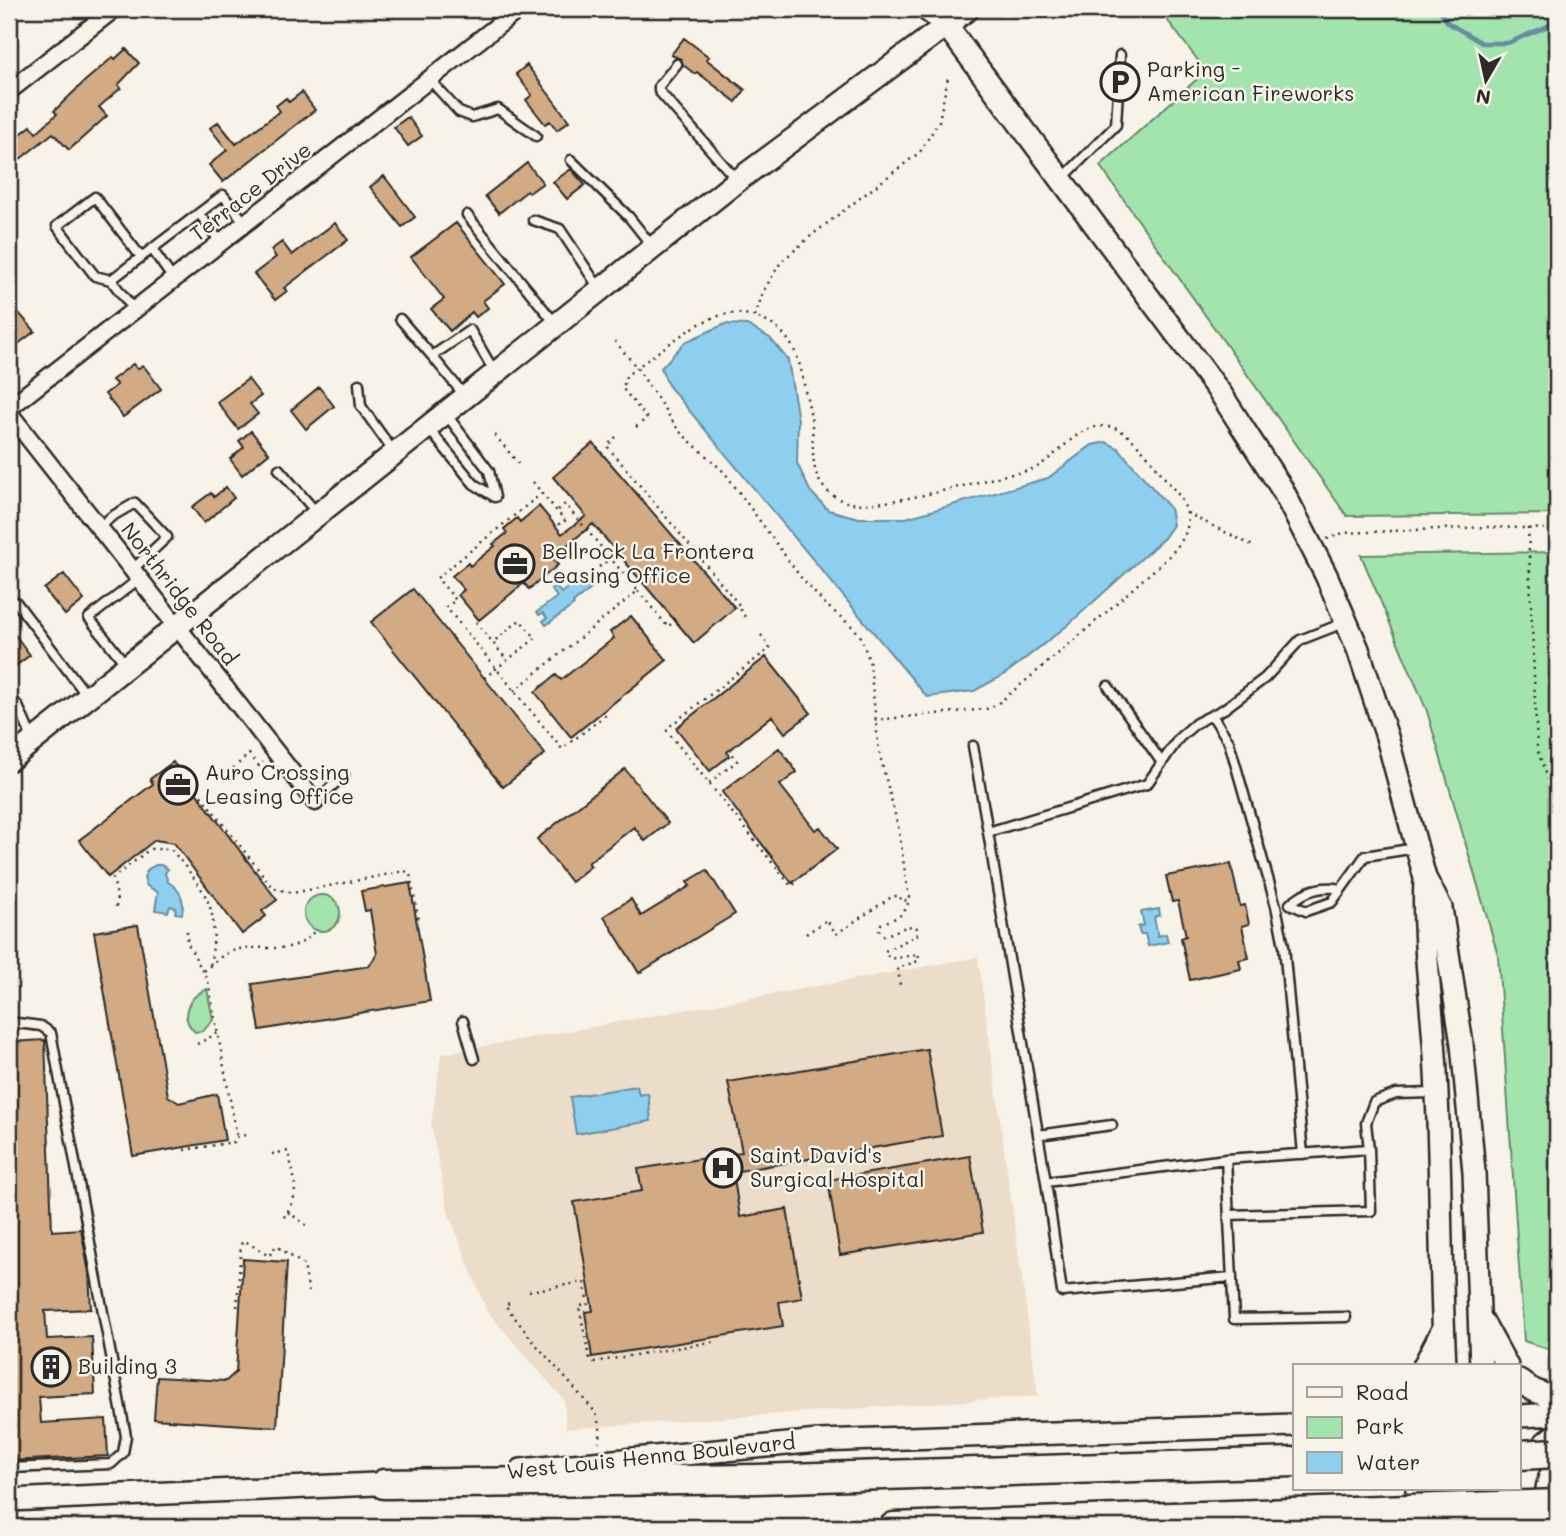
<svg xmlns="http://www.w3.org/2000/svg" width="1566" height="1536" viewBox="0 0 1566 1536" font-family="Mali,sans-serif">
<rect width="100%" height="100%" fill="#f7f3e8"/>
<filter id="ink" filterUnits="userSpaceOnUse"><feTurbulence type="fractalNoise" baseFrequency=".0143" numOctaves="2"/><feDisplacementMap in="SourceGraphic" scale="14" xChannelSelector="R" yChannelSelector="G"/><feConvolveMatrix kernelMatrix="1 2 1 2 8 2 1 2 1" color-interpolation-filters="sRGB"/></filter>
<g filter="url(#ink)">
<path fill="#ecddca" d="M978 957 1038 1396 566 1429 564 1400 486 1310 448 1211 431 1125 441 1054Z"/>
<path fill="#a3e4ae" stroke="#67886c" stroke-width="2" d="M1159 9H1557V514L1347 516 1100 166 1206 71Z
M1557 552V1352L1524 1341 1498 955 1427 711 1361 555Z
M304 913a18 18 0 1 1 36 0a18 18 0 1 1-36 0Z
M207 989 213 1020 203 1031 195 1032C178 1016 188 997 207 989Z"/>
<path fill="#8ecfef" stroke="#668da1" stroke-width="2" d="M725 324 747 325 770 338 788 360 798 420 797 463 810 491 828 510 859 518H906L1048 478 1092 445 1106 442 1118 448 1170 508 1173 525 1164 538 1068 625 1004 675 974 691 927 697 668 385 661 368 685 342Z
M581 577 583 580 579 584 583 589 588 586 591 589 573 603 574 605 546 625 543 621 547 618 543 613 539 615 537 612 557 597 551 589 555 586 561 593Z
M156 865H161L168 869 165 873 168 882C180 889 185 900 182 914L175 913 176 908 170 906 168 912 155 910 158 892 147 886 144 877 148 869Z
M1159 909 1160 915 1154 917 1158 936 1166 934 1168 942 1148 946 1145 934H1140L1138 927 1144 925 1141 912Z
M637 1086 639 1095 648 1093 651 1121 576 1134 570 1097Z"/>
<g fill="none" stroke-linecap="round" stroke-linejoin="round">
<path stroke="#668da1" stroke-width="4.5" d="M1439 9 1448 23 1482 43H1508L1557 22"/>
</g>
<path fill="#d2aa83" stroke="#2b2b2b" stroke-width="2" d="M684 38 709 57 706 59 745 90 736 102 697 72 695 74 683 65 681 59 671 55Z
M126 49 139 63 118 85 121 88 99 107 107 116 69 150 53 133 9 168V143L31 126 36 133 57 114 54 111 85 81 113 57 115 59Z
M527 65 569 121 557 130 550 121 545 124 526 100 532 95 516 74Z
M302 92 315 110 223 182 209 165 227 150 210 128 218 122 236 144 280 111 276 106 286 98 289 102Z
M408 117 422 136 408 146 394 127Z
M527 163 543 183 529 193 527 191 499 213 485 196Z
M571 169 585 185 567 199 553 182Z
M384 176 415 217 402 227 370 187Z
M335 223 348 240 284 288 287 291 275 300 254 274 276 257 271 250 282 242 292 255Z
M456 223 505 284 483 301 488 308 476 317 472 312 450 331 431 309 444 299 411 257Z
M9 302 35 331 9 351Z
M133 364 137 369 143 365 161 389 123 417 105 394 117 385 112 380Z
M248 379 261 396 250 404 258 414 238 429 217 402Z
M319 387 334 406 306 429 291 410Z
M251 431 269 453 242 475 230 459 244 447 239 441Z
M593 443 735 608 694 643 593 524 552 558 558 565 529 589 524 583 479 620 458 595 464 590 452 576 468 563 470 566 495 546 493 544 507 533 504 529 517 518 520 522 539 506 562 534 586 516 553 477Z
M226 487 234 498 204 523 192 507 211 493 214 497Z
M64 574 84 600 65 615 44 589Z
M413 589 545 754 503 787 371 622Z
M631 616 667 660 571 737 535 692 556 675 561 680 614 638 610 632Z
M9 627 30 655 9 671Z
M766 657 811 713 785 733 772 716 727 752 729 756 710 771 676 728Z
M779 748 797 772 780 785 815 830 820 827 837 849 792 883 722 792Z
M173 762 277 900 262 911 266 916 242 934 174 843 155 840 108 877 79 840 153 784 150 779Z
M625 769 668 823 645 841 634 827 588 863 591 866 571 882 537 839Z
M1231 864 1240 906 1245 905 1249 924 1242 926 1249 958 1239 960 1241 969 1190 980 1181 938 1186 936 1178 901 1172 902 1166 876Z
M707 870 735 914 639 973 604 916 631 899 641 916 690 886 687 882Z
M410 883 430 1001 260 1030 252 984 369 966 377 954 370 910 365 911 361 891Z
M138 925 168 1096 179 1103 217 1094 225 1140 133 1156 94 932Z
M45 1040 52 1231 81 1229 89 1273 91 1309 45 1311 47 1339 92 1337 95 1394 39 1397 41 1423 106 1419 108 1456 9 1461V1042Z
M927 1049 942 1136 733 1172 740 1217 787 1209 802 1298 779 1302 783 1326 592 1357 585 1312 593 1311 574 1202 642 1191 638 1169 742 1152 728 1082Z
M970 1156 983 1232 840 1255 828 1180Z
M243 1259 287 1262 277 1427 154 1419 157 1377 226 1381 236 1372Z"/>
<g fill="none" stroke-linecap="round" stroke-linejoin="round">
<g stroke="#2b2b2b" stroke-width="13">
<path id="service" d="M677 64 659 86V91L736 179
M429 79 459 112 472 117 498 109 536 136
M571 160 629 217 652 246
M1062 179 1116 125 1120 55
M199 213 220 242
M467 215 555 323
M533 220 560 229 599 288
M152 249 173 279
M111 280 95 276 57 226 95 197 141 257
M134 310 111 280 223 195 245 223
M400 319 432 356
M359 384 361 406 393 451
M464 395 432 356 470 330 494 371
M446 414 489 471 495 497
M428 428 474 484 495 497
M279 469 316 512
M100 527 111 517 135 503 167 537 133 569
M16 602 88 697
M127 666 89 618 140 578
M1108 686 1162 763
M9 696 18 706 32 738
M1212 715 1229 742 1276 906 1284 946 1303 1154
M973 746 988 832
M315 802 344 775
M1341 889C1321 885 1305 890 1290 904L1306 911 1332 902 1365 856 1416 848
M463 1021 474 1059
M9 1022 41 1026 51 1033 126 1436 123 1453 111 1464 9 1468
M1038 1135 1112 1125
M1369 1149 1366 1123 1374 1102 1396 1094 1434 1093
M1226 1159 1369 1149 1371 1211 1229 1215
M1046 1182 1062 1292 1232 1277
M1346 1317 1234 1319 1226 1159 1046 1182 988 832 1147 784 1179 738 1196 723 1224 709 1265 678 1300 640 1346 622"/>
</g>
<g stroke="#2b2b2b" stroke-width="21">
<path id="minor" d="M9 91 114 9
M9 408 519 9
M9 413 315 802"/>
</g>
<g stroke="#2b2b2b" stroke-width="24">
<path id="tertiary" d="M924 9 946 25"/>
</g>
<g stroke="#2b2b2b" stroke-width="26">
<path id="secondary" d="M946 25 1221 394 1282 489 1326 575 1358 649 1387 737 1425 878 1441 908 1462 1044 1474 1172 1481 1366
M9 760 737 181 968 9
M1425 880C1422 944 1433 1008 1436 1072 1441 1170 1440 1268 1445 1366
M1483 1322 1507 1366
M1424 1366 1442 1331
M1519 1380 1531 1389 1557 1400
M1519 1416 1557 1414
M521 1470 818 1441 1295 1425
M1417 1489 1419 1527
M1467 1489 1468 1527
M9 1500 398 1483
M1523 1527C1520 1490 1523 1455 1557 1434"/>
</g>
<g stroke="#2b2b2b" stroke-width="33">
<path id="motorway" d="M384 1484 757 1479 1295 1462
M894 1527 1173 1517"/>
</g>
<path stroke="#2b2b2b" stroke-width="2.5" stroke-dasharray="2 5" stroke-linecap="butt" d="M755 316 764 290 781 262 812 235 920 152 939 121 948 77
M615 341 637 368 679 431 725 473 802 579 826 605 854 628 861 637 870 664 879 752 898 826 909 898C906 917 897 917 881 924L879 930 884 936 908 926 917 928V935L885 951 890 959 919 954 918 961 898 968 900 985
M636 427 647 418 623 389 626 376C640 365 654 355 669 344 698 323 728 302 765 321 794 335 800 361 805 390 808 402 811 414 812 426 814 458 808 488 846 502 872 511 971 484 1001 476 1012 474 1027 472 1037 467 1062 453 1082 418 1114 428 1135 434 1158 471 1173 488 1184 501 1193 518 1184 536 1175 554 1156 568 1141 581 1094 624 1045 665 996 705L986 709 875 720
M495 435 521 467
M616 437 607 446 740 606 741 612 748 620
M533 482 565 521 555 526
M542 493 437 578 456 600 446 607 562 749 607 714
M1187 513 1253 546
M1528 528 1537 749 1550 786 1557 791
M1327 539 1343 533 1488 527 1557 529
M599 567 618 553
M638 591 668 627 675 620
M476 622 507 660
M761 635 770 648 670 726 667 731 791 886 799 881
M484 678 536 638 520 620 493 642
M514 691 638 591 565 504 557 511
M228 773 249 754 259 766 263 762
M188 779 273 888 293 893 405 871 410 874 419 923
M709 783 737 761 729 751
M116 907 117 896 113 878 150 849H171C207 894 221 906 210 966
M187 931V942L208 981 237 1137
M806 934 827 920 836 934 893 896H900L901 901 909 900
M204 971C212 964 221 955 232 951 260 941 295 960 315 930
M197 1044 218 1033
M184 1150 234 1142 237 1137 250 1134
M272 1154 288 1151C295 1182 302 1194 281 1221
M288 1212 306 1225
M529 1291 584 1282 588 1305 579 1306 589 1357 594 1362 718 1341
M509 1303 505 1305 533 1341 596 1413 601 1432 599 1442
M237 1307 241 1244 245 1241 269 1256 276 1246 304 1265 309 1294"/>
<use href="#service" stroke="#f7f3e8" stroke-width="8"/>
<use href="#minor" stroke="#f7f3e8" stroke-width="16"/>
<use href="#tertiary" stroke="#f7f3e8" stroke-width="19"/>
<use href="#secondary" stroke="#f7f3e8" stroke-width="21"/>
<use href="#motorway" stroke="#f7f3e8" stroke-width="28"/>
<g stroke="#2b2b2b" stroke-width="33" stroke-linecap="butt">
<path id="motorway-bridge" d="M1519 1455 1557 1453
M1173 1517 1557 1504"/>
</g>
<use href="#motorway-bridge" stroke="#f7f3e8" stroke-width="28"/>
</g>
</g>
<defs>
<g id="parking-ring" transform="scale(2.0125)"><circle r="9.5" fill="#f7f3e8" stroke="#2b2b2b" stroke-width="1.5"/><path d="M-3.5-5.5H1a3.5 3.5 0 0 1 0 7H-1V5.5H-3.5ZM-1-3.4V-.6H.8a1.4 1.4 0 0 0 0-2.8Z" fill="#2b2b2b"/></g>
<g id="office-ring" transform="scale(2.0125)"><circle r="9.5" fill="#f7f3e8" stroke="#2b2b2b" stroke-width="1.5"/><path d="M-6-3h4V-5.5h4V-3h4V5H-6ZM-1-4.5V-3h2v-1.5ZM-6 0V1H6V0Z" fill="#2b2b2b"/></g>
<g id="hospital-ring" transform="scale(2.0125)"><circle r="9.5" fill="#f7f3e8" stroke="#2b2b2b" stroke-width="1.5"/><path d="M-5-5h3v3.5h4V-5h3V5h-3V1.5h-4V5h-3Z" fill="#2b2b2b"/></g>
<g id="building-ring" transform="scale(2.0125)"><circle r="9.5" fill="#f7f3e8" stroke="#2b2b2b" stroke-width="1.5"/><path d="M-4-6H4V6H1V3H-1V6H-4ZM-2.5-4.3h1.7v1.8h-1.7ZM.8-4.3h1.7v1.8H.8ZM-2.5-1h1.7V.8h-1.7ZM.8-1h1.7V.8H.8Z" fill="#2b2b2b"/></g>
</defs>
<g fill-rule="evenodd">
<use href="#parking-ring" x="1120" y="82"/>
<use href="#office-ring" x="515" y="564"/>
<use href="#office-ring" x="178" y="785"/>
<use href="#hospital-ring" x="723" y="1168"/>
<use href="#building-ring" x="51" y="1367"/>
</g>
<g text-anchor="middle" stroke-width="5" stroke-linejoin="round" paint-order="stroke">
<g font-size="21" fill="#2b2b2b" stroke="#f7f3e8" text-anchor="start">
<text x="1147" y="77">Parking -<tspan x="1147" dy="24">American Fireworks</tspan></text>
<text x="542" y="559">Bellrock La Frontera<tspan x="542" dy="24">Leasing Office</tspan></text>
<text x="205" y="780">Auro Crossing<tspan x="205" dy="24">Leasing Office</tspan></text>
<text x="750" y="1163">Saint David's<tspan x="750" dy="24">Surgical Hospital</tspan></text>
<text x="78" y="1374">Building 3</text>
</g>
<g font-size="21" fill="#2b2b2b" stroke="#f7f3e8">
<text transform="translate(251 192) rotate(-38)" y="7">Terrace Drive</text>
<text transform="translate(179 594) rotate(52)" y="7">Northridge Road</text>
<text transform="translate(651 1457) rotate(-6)" y="7">West Louis Henna Boulevard</text>
</g>
</g>
<rect width="1566" height="1536" fill="none" stroke="#f7f3e8" stroke-width="35"/>
<rect x="18" y="18" width="1531" height="1501" fill="none" stroke="#2b2b2b" stroke-width="2.5" filter="url(#ink)"/>
<rect x="1293" y="1364" width="228" height="126" fill="#f7f3e8" stroke="#a5a39c" stroke-width="2"/>
<rect x="1307" y="1387" width="35" height="10" fill="#f7f3e8" stroke="#a5a39c" stroke-width="2"/>
<text x="1356" y="1400" font-size="21" fill="#2b2b2b">Road</text>
<rect x="1307" y="1417" width="35" height="21" fill="#a3e4ae" stroke="#a5a39c" stroke-width="2"/>
<text x="1356" y="1434" font-size="21" fill="#2b2b2b">Park</text>
<rect x="1307" y="1452" width="35" height="21" fill="#8ecfef" stroke="#a5a39c" stroke-width="2"/>
<text x="1356" y="1470" font-size="21" fill="#2b2b2b">Water</text>
<g transform="translate(1486 80) rotate(189)" stroke="#f7f3e8" stroke-width="5" paint-order="stroke">
<path d="M0-5L12 26L0 18L-12 26Z" fill="#2b2b2b"/>
<text y="-10" font-size="19" font-weight="bold" text-anchor="middle" fill="#2b2b2b">N</text>
</g>
</svg>
